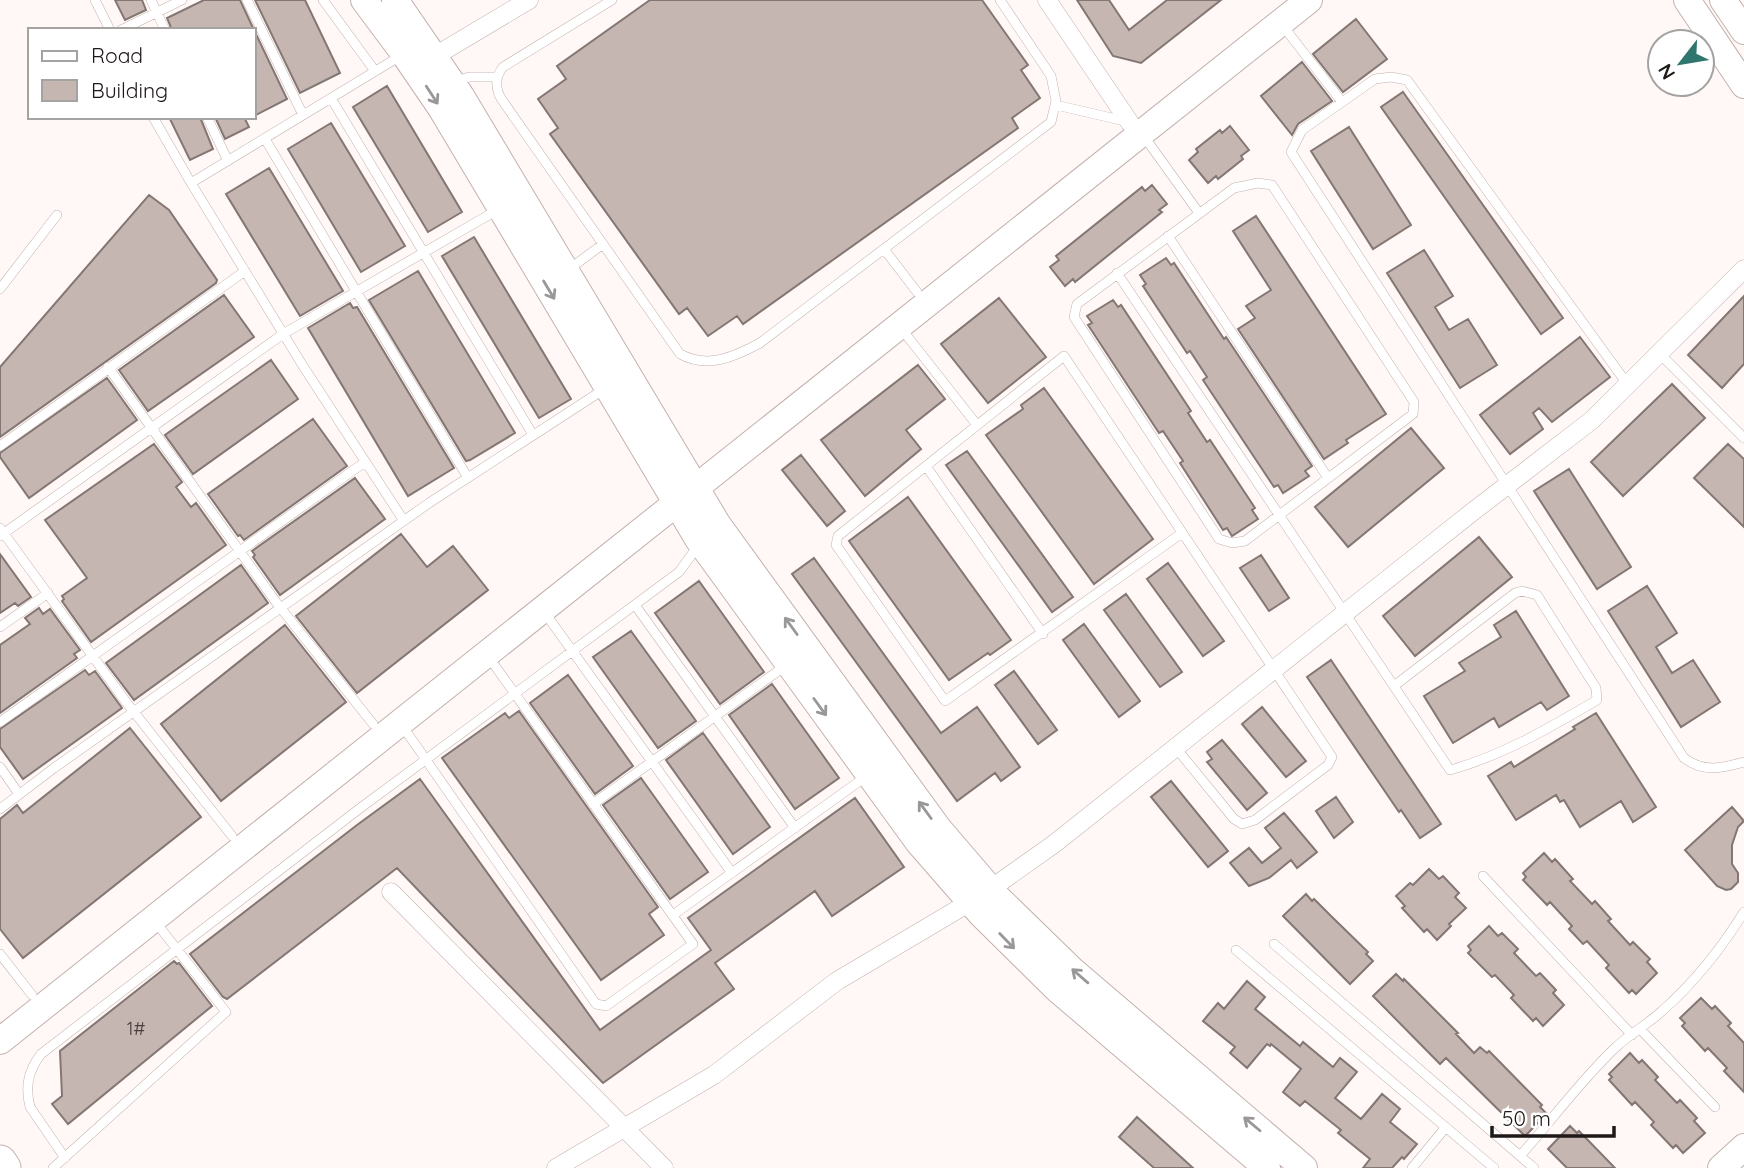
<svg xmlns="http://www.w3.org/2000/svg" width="1744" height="1168" viewBox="0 0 1744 1168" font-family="Quicksand,sans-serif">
<rect width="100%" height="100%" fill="#fff8f6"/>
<path fill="#c5b6b2" stroke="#847672" stroke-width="2" d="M115 0H142L146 10 125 20Z
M204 0H240L254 30H172L167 18Z
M255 0H305L340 73 300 93Z
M650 0H982L1028 65 1021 70 1040 98 1012 118 1018 128 743 324 737 316 708 336 687 308 679 314 550 134 558 128 538 99 566 79 557 66Z
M1077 0H1109L1129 30 1167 0H1221L1141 63 1113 56Z
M1356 19 1387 59 1343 92 1313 54Z
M254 30 287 99 254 116Z
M1302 62 1332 101 1298 124 1292 135 1261 96Z
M387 86 462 212 428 232 353 107Z
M1403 92 1563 318 1541 334 1381 107Z
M169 117H200L213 149 190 160Z
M215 117H244L249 127 225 139Z
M331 123 405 246 361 272 288 149Z
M1230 126 1249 150 1241 156 1243 159 1218 179 1216 176 1208 183 1189 160 1198 152 1196 149 1220 130 1222 133Z
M1349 127 1411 225 1373 249 1311 151Z
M269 168 343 291 300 316 226 194Z
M1152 185 1167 204 1159 210 1162 212 1075 282 1073 279 1065 286 1050 267 1059 260 1056 256 1142 187 1145 191Z
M149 195 169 210 217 280 216 283 0 437V367Z
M1256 216 1386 414 1346 440 1348 443 1324 459 1238 329 1255 318 1246 306 1271 290 1233 231Z
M474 237 571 399 539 418 442 256Z
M1424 250 1453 296 1435 307 1449 330 1468 319 1497 365 1460 388 1387 273Z
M1166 258 1171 265 1174 263 1224 339 1226 337 1312 466 1305 471 1309 476 1283 493 1278 485 1274 487 1203 380 1207 377 1190 351 1187 353 1143 286 1146 284 1140 275Z
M418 271 515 433 470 460 466 461 369 300Z
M224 295 254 337 148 411 119 370Z
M1744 296V364L1722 388 1688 355Z
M999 298 1046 357 988 403 941 344Z
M1113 300 1118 307 1121 305 1191 411 1188 413 1207 442 1210 440 1255 508 1252 510 1258 519 1232 536 1227 528 1223 530 1180 463 1183 461 1163 431 1159 433 1088 325 1092 323 1087 316Z
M350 303 353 308 357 307 454 468 408 496 308 328Z
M1580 337 1610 377 1552 422 1539 408 1533 413 1543 429 1510 454 1480 415Z
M271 360 298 399 193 474 165 435Z
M918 365 945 399 906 430 921 449 865 496 821 440Z
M107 378 137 420 29 498 0 457V453Z
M1672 384 1705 418 1623 496 1591 462Z
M1044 388 1153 539 1094 584 986 435 1023 409 1021 405Z
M313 419 347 466 244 540 240 535 238 536 208 494Z
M1411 428 1444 468 1348 547 1315 507Z
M154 444 182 482 176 487 191 507 196 503 226 545 91 642 62 601 64 599 62 596 87 578 45 520Z
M1728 444 1744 459V527L1694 478Z
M967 451 1073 597 1052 612 946 465Z
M801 455 845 511 827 526 782 470Z
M1569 469 1631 567 1597 589 1534 491Z
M355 478 385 519 280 595 253 557 255 555 252 551Z
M908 497 1011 640 990 655 988 653 949 680 849 541Z
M401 534 427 567 453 546 488 590 357 693 296 616Z
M1479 537 1512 577 1415 656 1383 616Z
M0 554 31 597 18 606 15 603 0 613Z
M1261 555 1289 598 1269 611 1240 568Z
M814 558 941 733 977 707 1020 767 1001 781 995 773 957 801 792 574Z
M1168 563 1224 641 1203 656 1147 579Z
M241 565 268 603 134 700 106 663Z
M699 581 764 672 720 704 655 613Z
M1647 586 1677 633 1656 647 1672 673 1693 660 1720 702 1681 727 1608 611Z
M1126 594 1182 672 1160 687 1104 610Z
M39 608 43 614 50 609 80 650 74 654 77 658 0 713V645L30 624 25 618Z
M1516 611 1569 696 1547 710 1541 702 1499 727 1494 718 1453 743 1424 696 1465 671 1459 663 1501 637 1494 625Z
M1084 624 1140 701 1119 717 1063 640Z
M285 625 346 702 221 801 161 724Z
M631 631 696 721 658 748 593 657Z
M1331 660 1441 824 1420 838 1401 810 1399 812 1307 677Z
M85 670 89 675 95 671 122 708 23 779 0 747V729Z
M1014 671 1057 730 1038 744 995 685Z
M568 675 633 766 595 794 530 703Z
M772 684 839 778 795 809 729 715Z
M1262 707 1306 761 1286 777 1242 724Z
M519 711 658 907 649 914 664 935 601 980 442 758 505 713 509 718Z
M1596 713 1656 807 1633 822 1621 801 1580 827 1564 800 1560 802 1556 795 1516 820 1488 776 1511 762 1514 767 1575 729 1573 727Z
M130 728 201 817 23 958 0 929V819L17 805 23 813Z
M703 733 770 827 733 854 666 760Z
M1222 740 1267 793 1247 810 1207 762 1212 759 1207 752Z
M641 778 708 872 670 899 603 805Z
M420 779 600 1030 711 950 688 918 855 798 904 867 832 916 815 891 715 963 734 989 603 1083 397 868 227 999 223 997 190 954 357 825Z
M1171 781 1228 851 1208 867 1151 797Z
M1336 797 1353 822 1334 838 1316 811Z
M1732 807 1744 821 1738 827 1732 845V864L1738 873V882L1731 889 1726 890 1717 886 1685 850Z
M1284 813 1317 852 1297 868 1291 860 1269 878 1249 886 1230 863 1249 848 1262 863 1281 848 1265 828Z
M1544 853 1552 862 1555 859 1573 879 1570 881 1592 904 1595 901 1611 919 1608 921 1630 945 1633 942 1650 959 1647 962 1657 973 1636 994 1632 990 1629 993 1606 968 1609 965 1587 941 1583 944 1569 929 1572 926 1550 902 1547 905 1523 880 1526 877 1523 873Z
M1429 869 1439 879 1443 876 1459 893 1455 897 1466 908 1449 924 1451 926 1437 940 1427 929 1424 932 1402 908 1405 906 1396 896 1410 883 1413 885Z
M1306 894 1312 901 1314 899 1331 916 1368 952 1366 954 1373 961 1350 984 1283 916Z
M1489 926 1498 936 1502 933 1518 949 1514 953 1536 976 1540 973 1556 990 1553 993 1564 1005 1543 1026 1536 1018 1533 1021 1511 998 1514 995 1495 975 1492 977 1468 953 1471 950 1468 946Z
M174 961 177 964 179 963 212 1006 68 1124 52 1104 62 1096 60 1051Z
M1396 974 1403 981 1404 979 1458 1033 1456 1034 1474 1053 1480 1047 1487 1053 1489 1051 1542 1105 1540 1107 1547 1114 1525 1136 1446 1058 1440 1064 1373 996Z
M1247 981 1265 997 1255 1009 1300 1046 1303 1042 1333 1067 1340 1058 1357 1072 1335 1098 1361 1119 1382 1094 1400 1109 1390 1122 1417 1144 1404 1159 1402 1157 1392 1168H1363L1370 1159 1338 1133 1341 1130 1305 1101 1300 1106 1283 1092 1301 1069 1271 1044 1270 1046 1267 1044 1247 1068 1230 1053 1235 1047 1203 1021 1218 1003 1224 1009Z
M1701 998 1712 1009 1715 1006 1731 1023 1728 1026 1744 1043V1092L1724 1071 1727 1068 1708 1048 1705 1051 1682 1026 1685 1023 1680 1018Z
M1630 1053 1639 1063 1642 1060 1658 1077 1655 1080 1677 1103 1680 1100 1697 1118 1694 1121 1705 1133 1683 1153 1676 1145 1673 1148 1651 1125 1654 1122 1635 1102 1632 1105 1609 1080 1612 1077 1609 1074Z
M1137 1117 1193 1168H1154L1119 1137Z
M1570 1126 1577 1133 1579 1131 1615 1168H1567L1548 1149Z"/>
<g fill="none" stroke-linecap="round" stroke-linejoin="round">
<g stroke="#c2b2ae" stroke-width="10">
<path id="lane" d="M95 0 110 30
M151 0 165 30
M247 0 303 115
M323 0 375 71
M612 0 503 67C495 77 495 89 502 100L680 354C708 369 734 357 760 343L1051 122 1056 101 1051 76 1000 0
M1283 26 1342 102
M121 30 182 0
M402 55 191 183 303 366 404 521
M454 82 469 77H497
M331 98 533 435
M1056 105 1129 122
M153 117 191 183
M207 117 228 161
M1143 135 1199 213
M265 139 468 478
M1258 183 1272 185 1414 402 1413 414 1245 541 1232 543 1219 539 1074 317 1077 304 1234 188Z
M1168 236 1328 478
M884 249 917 292
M568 270 603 244
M1117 273 1450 770C1504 755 1549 728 1597 700L1596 688 1537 595 1522 591 1515 593 1394 686
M0 289 57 215
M900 327 977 425
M1660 354 1744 438
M108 367 276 602 373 724
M1628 385 1407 80 1391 77 1375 79 1302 130 1291 152 1684 758C1704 773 1722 768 1744 762
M0 446 245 271
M926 466 1043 634
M0 528 126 702 232 836
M0 536 283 334 499 209
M635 605 795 828
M545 613 732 873
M0 627 48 593
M0 722 365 462
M401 724 596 1004 606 1006 693 944 488 656
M1176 748 1234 819 1242 824 1255 820 1328 765 1332 757C1243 623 1153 489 1064 356L838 536 836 545 945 701 1182 533
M0 767 19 794
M593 804 785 666
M0 809 54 768 429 503 606 388
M1483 876 1632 1035
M673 915 868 775
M1274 944 1534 1168
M1236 950 1494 1168
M0 954 32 995
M1640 1029 1715 1107
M1520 1156C1552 1120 1581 1080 1616 1047 1630 1034 1648 1024 1662 1011 1695 982 1721 949 1744 912
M65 1158 30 1107C25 1087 28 1071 41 1054L359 809 679 572 698 546
M53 1168 226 1012 154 920
M1412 1168 1446 1127"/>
</g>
<g stroke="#c2b2ae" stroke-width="19">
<path id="street" d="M1047 0 1130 123
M435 56 529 0
M391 892 664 1168
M556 1168 714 1075 837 981 982 895 1054 844 1471 513 1592 420 1744 269"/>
</g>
<g stroke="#c2b2ae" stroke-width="28">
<path id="secondary" d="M364 0 402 51 441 108 698 539 919 843 981 914 1057 989 1267 1168
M395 0 461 96 718 525 938 828 998 898 1073 971 1304 1168
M1687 0 1744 85
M1723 0 1744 31
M0 1041 1309 0
M1721 1168 1744 1147"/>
</g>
<g stroke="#c2b2ae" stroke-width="35">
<path id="highway" d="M0 1162 4 1168"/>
</g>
<use href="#lane" stroke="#fff" stroke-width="9"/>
<use href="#street" stroke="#fff" stroke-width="18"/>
<use href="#secondary" stroke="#fff" stroke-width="26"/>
<use href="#highway" stroke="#fff" stroke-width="33"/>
</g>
<defs><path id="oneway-shaft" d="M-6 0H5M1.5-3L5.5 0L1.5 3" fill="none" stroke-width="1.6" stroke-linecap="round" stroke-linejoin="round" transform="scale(1.75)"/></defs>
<g stroke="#9a9797">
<use href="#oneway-shaft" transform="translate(432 95) rotate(57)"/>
<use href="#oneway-shaft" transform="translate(549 290) rotate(59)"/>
<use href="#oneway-shaft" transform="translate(791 626) rotate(-126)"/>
<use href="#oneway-shaft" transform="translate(820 707) rotate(54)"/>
<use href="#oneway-shaft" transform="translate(925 810) rotate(-126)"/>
<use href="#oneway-shaft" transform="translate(1007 941) rotate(46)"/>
<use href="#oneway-shaft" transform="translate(1080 976) rotate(-139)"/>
<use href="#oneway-shaft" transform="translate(1252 1124) rotate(-140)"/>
</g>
<g text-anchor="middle" stroke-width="5" stroke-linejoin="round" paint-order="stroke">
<g font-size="18" fill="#48403e">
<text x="136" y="1035">1#</text>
</g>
</g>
<rect x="28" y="28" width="228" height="91" fill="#ffffff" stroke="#a5a3a2" stroke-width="2"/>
<rect x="42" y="51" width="35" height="10" fill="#ffffff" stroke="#a5a3a2" stroke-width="2"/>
<text x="91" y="63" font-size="21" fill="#1e1817">Road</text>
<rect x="42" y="80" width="35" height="21" fill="#c5b6b2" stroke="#a5a3a2" stroke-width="2"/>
<text x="91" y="98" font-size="21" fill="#1e1817">Building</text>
<g transform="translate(1681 63) rotate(239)"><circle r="33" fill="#ffffff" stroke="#a5a3a2" stroke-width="2"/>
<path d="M0-5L12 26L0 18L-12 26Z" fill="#2f766e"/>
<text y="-10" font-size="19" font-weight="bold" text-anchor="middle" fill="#1e1817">N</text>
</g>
<path d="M1492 1126v10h122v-10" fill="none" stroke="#1e1817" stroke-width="3.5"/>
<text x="1502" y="1126" font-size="21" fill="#1e1817" stroke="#ffffff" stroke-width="5" paint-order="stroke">50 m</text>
</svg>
